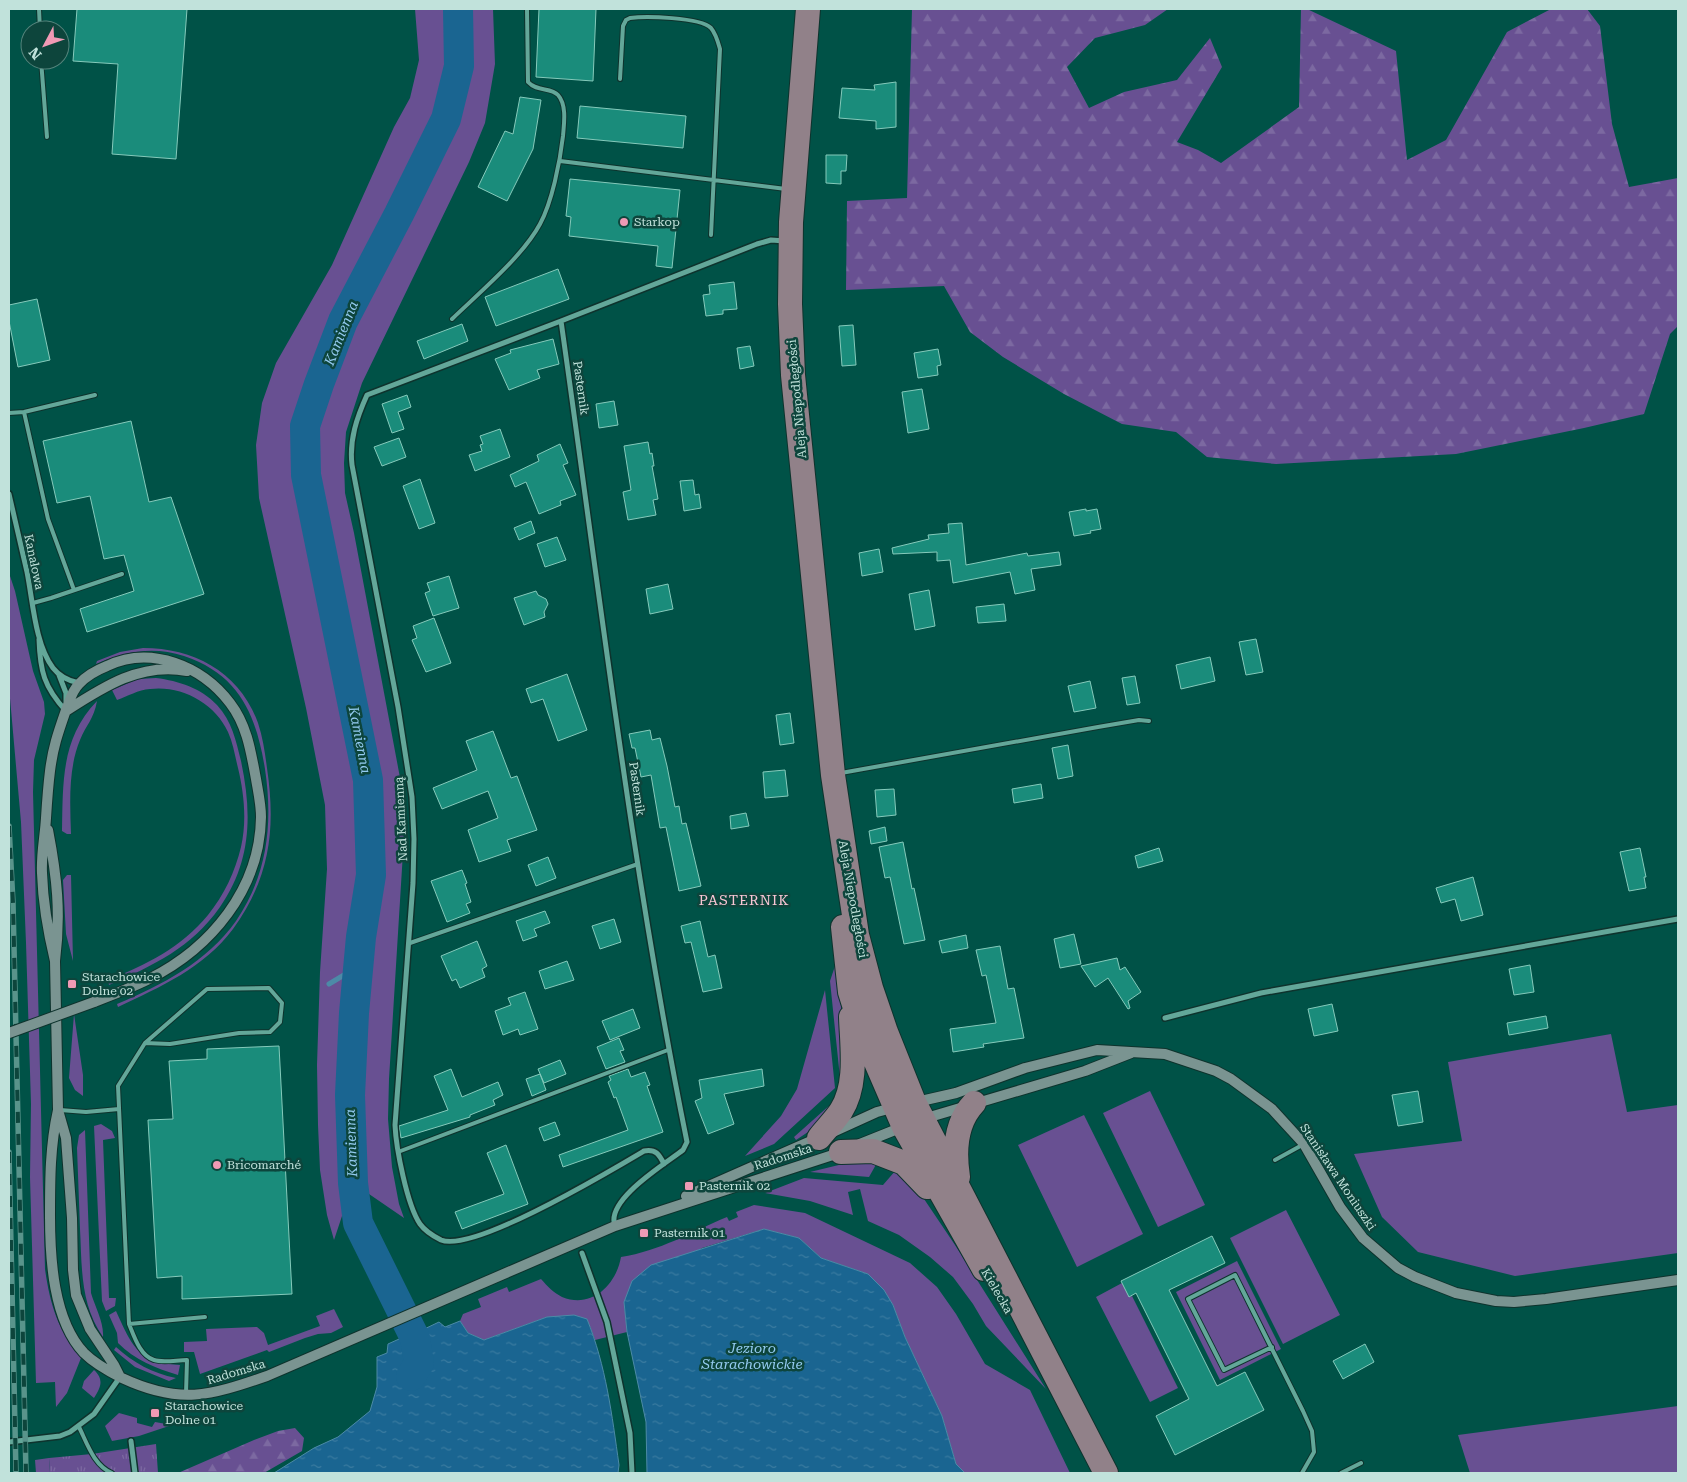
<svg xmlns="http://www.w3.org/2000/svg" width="1687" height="1482" viewBox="0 0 1687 1482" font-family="'Roboto Serif',serif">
<defs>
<pattern id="forest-firs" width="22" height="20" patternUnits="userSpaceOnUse" patternTransform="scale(1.25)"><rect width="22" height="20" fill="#685092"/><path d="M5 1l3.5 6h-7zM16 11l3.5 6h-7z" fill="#7c69a1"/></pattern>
<pattern id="park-tufts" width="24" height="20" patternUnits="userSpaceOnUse" patternTransform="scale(1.25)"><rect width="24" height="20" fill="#685092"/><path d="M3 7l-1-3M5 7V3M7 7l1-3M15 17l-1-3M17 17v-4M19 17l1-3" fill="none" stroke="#7c69a1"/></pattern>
<pattern id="water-ripples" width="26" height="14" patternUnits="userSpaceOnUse" patternTransform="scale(1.25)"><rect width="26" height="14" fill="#1a6591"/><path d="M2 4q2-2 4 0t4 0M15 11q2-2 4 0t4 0" fill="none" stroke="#3a7ba0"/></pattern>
</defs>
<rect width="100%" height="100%" fill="#005247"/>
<path fill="#685092" d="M415 9H493L495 64 485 123 469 162 362 383 346 432 344 463 345 493 354 533 401 783 404 836 389 1079 388 1119 392 1167 399 1204 404 1218 353 1183 334 1240 327 1215 320 1170 318 1125 317 1065 320 972 327 869 325 805 306 708 259 498 256 445 262 403 276 363 332 265 394 127 410 98 419 60Z
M9 573 15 591 33 671 44 702 45 714 34 760 33 792 45 1269C50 1305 58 1330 81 1358L67 1393 56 1407 55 1382 36 1383 30 1177 31 1104 26 943 21 822 9 687Z
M143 648C195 648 240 673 258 723 263 738 265 753 267 768 276 829 270 878 233 929 204 968 160 987 118 1007L117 1004C162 985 207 962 236 921 268 874 273 823 265 769 256 715 240 675 184 656 154 646 125 651 96 664L97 661 120 652Z
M156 678C179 681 201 688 217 705 232 721 236 741 241 761 252 813 252 861 220 907 191 948 154 965 109 985L108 980C146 965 182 947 208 915 224 895 235 872 241 847 247 821 244 793 238 768 235 756 233 743 228 732 215 703 181 685 150 689 138 690 128 696 117 700L112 690 138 679Z
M97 701C94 719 86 725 80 740 68 769 70 803 71 834H67L62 831C63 782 61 738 97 701Z
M67 875H71L73 961 66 934 63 880Z
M837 960 845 1053 840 1078 830 981Z
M825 990 835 1088 774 1144 745 1156 781 1116 797 1089Z
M74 1014 83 1075V1096L75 1090 69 1078Z
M1611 1034 1627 1112 1678 1105V1253L1515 1276 1418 1252 1382 1217 1354 1154 1462 1141 1448 1062Z
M1150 1091 1205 1205 1158 1227 1103 1113Z
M840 1096 826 1120 796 1140 794 1137Z
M1084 1115 1143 1234 1077 1267 1018 1145Z
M101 1124 112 1131 115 1138 103 1140 109 1298H116L115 1306 106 1311 102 1301 94 1126Z
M85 1130 91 1293C95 1307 104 1322 103 1337 80 1304 82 1267 80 1229 79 1202 78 1175 77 1148L79 1135Z
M878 1161 869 1177 810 1172 847 1163Z
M896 1170 920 1193 955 1245 1046 1389 986 1326 973 1304 953 1277 930 1257 899 1235 868 1221 860 1189 848 1192 853 1215 810 1201 765 1193 804 1178 883 1185Z
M754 1205 805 1213 910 1263 937 1287 956 1314 985 1364 1030 1390 1070 1473H965L956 1464 942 1416 905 1337 893 1305 868 1274 821 1258 799 1238 764 1229 702 1248 624 1302 627 1332 595 1340 587 1319 547 1317 484 1340 468 1333 460 1321 463 1314 481 1307 478 1299 507 1287 509 1292 541 1279C547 1286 554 1293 562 1297 592 1309 616 1285 621 1257 660 1251 691 1232 727 1217L729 1221 738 1217 736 1212Z
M1286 1210 1340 1315 1283 1344 1230 1238Z
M1237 1261 1281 1349 1220 1380 1176 1292Z
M1122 1283 1130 1297 1132 1296 1178 1388 1150 1402 1096 1297Z
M334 1309 343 1327 331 1333 318 1334 305 1338 269 1352 267 1350 200 1374 194 1352H184V1342L207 1341 206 1329 257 1327 264 1333 268 1345 320 1326 316 1316Z
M116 1311C125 1330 134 1356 157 1362 164 1364 172 1364 180 1365L178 1375C155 1368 135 1360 118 1343L117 1333 109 1315Z
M116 1347C134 1363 152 1373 176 1378L169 1381 135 1367 114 1350Z
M94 1370C105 1380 100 1388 94 1398L82 1388 84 1381Z
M1678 1406V1473H1470L1458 1435Z
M119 1413 137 1418V1423L152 1427 155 1422 172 1425 139 1436 112 1441 105 1426Z
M49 1458 50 1473H36L35 1460Z"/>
<path fill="url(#forest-firs)" d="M912 9H1168L1145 25 1095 38 1067 67 1089 108 1124 92 1177 80 1210 38 1222 67 1177 142 1198 150 1221 163 1299 107 1301 9H1307L1396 51 1407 160 1446 140 1507 32 1551 9H1587L1600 26 1612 124 1629 187 1678 178V326L1670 334 1644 414 1584 428 1456 454 1276 464 1207 457 1176 432 1122 424 1064 394 1003 357 970 332 944 286 846 290 847 201 907 198Z
M295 1428 304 1438 302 1451 264 1473H178L254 1440 278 1431Z"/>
<path fill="url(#park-tufts)" d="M156 1444 158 1473H50L49 1458 92 1454Z"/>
<path fill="url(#water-ripples)" stroke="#4c8aa7" d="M764 1229 799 1238 821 1258 868 1274 884 1290 893 1305 905 1337 942 1416 956 1464 965 1473H647L646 1422 627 1332 624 1302 632 1281 651 1265Z
M574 1315 587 1319C606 1366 612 1415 619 1465L618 1473H274L314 1448 338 1437 370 1411 377 1387V1357L387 1353 388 1344 408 1335 412 1338 418 1336V1332L439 1322 445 1327 460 1321 468 1333 484 1340 547 1317Z"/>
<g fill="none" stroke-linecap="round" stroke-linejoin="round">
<path stroke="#4c8aa7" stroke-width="5" d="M329 984 359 966"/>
<path stroke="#1a6591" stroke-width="30" d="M411 1376 419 1363 415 1338 358 1223 353 1183 350 1095 354 1013 361 937 371 875 368 780 306 475 305 426 319 384 343 321 399 214 446 119 459 66 458 9"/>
</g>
<path fill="#1a8c7b" stroke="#85cabb" d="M77 9H187L176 159 112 154 118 64 73 61Z
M539 9H596L593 81 536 77Z
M896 82V127L876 129V121L839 118 842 88 875 90 874 85Z
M520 97 541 100 533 149 507 201 478 187 505 131 513 134Z
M580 106 686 116 683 148 577 138Z
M826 155H847L846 171H841V184L826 183Z
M570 179 680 190 672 268 656 266 658 246 569 236 571 217 566 216Z
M558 269 569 299 496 326 485 297Z
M734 282 737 309 723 310V314L706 316 703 295 710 294 709 285Z
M37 299 50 360 18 367 9 321V305Z
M462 324 468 341 424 359 417 341Z
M853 325 856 365 842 366 839 326Z
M553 339 559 364 537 370 540 378 509 390 495 359 511 353 510 350Z
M750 346 754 366 740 369 737 348Z
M938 349 941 365 937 366 938 375 918 378 914 353Z
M922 389 929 429 908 433 902 392Z
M407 395 411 407 398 412 404 429 392 433 382 404Z
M614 401 618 425 599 428 596 404Z
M131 421 149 502 171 497 204 594 87 632 80 609 134 591 124 555 104 559 90 496 57 503 43 441Z
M500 429 510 457 475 471 469 455 482 451 480 445 483 444 480 436Z
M399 438 406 457 382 466 374 447Z
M648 442 650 454 652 453 654 466H652L658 499 653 500 656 515 628 520 623 492 631 490 624 446Z
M560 444 568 463 563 465 576 495 560 501 561 505 539 514 526 482 515 487 510 475 539 461 537 455Z
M420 479 435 523 419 529 403 486Z
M693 480 695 495 699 494 701 508 684 511 680 481Z
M1086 509V511L1097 509 1101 529 1090 531 1091 533 1074 536 1069 512Z
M531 521 535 533 519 540 514 528Z
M962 523 966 565 1027 553 1028 556 1059 552 1061 565 1031 569 1035 590 1015 594 1010 572 953 583 950 560 937 561V552L893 554 892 548 929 539 928 535 949 533 948 524Z
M557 537 566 560 545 567 537 544Z
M879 549 883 572 862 576 859 553Z
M449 576 459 608 433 616 425 593 430 591 427 583Z
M668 584 673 609 650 614 646 589Z
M929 590 935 626 915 630 909 594Z
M536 591 538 595 546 599 548 604 544 612 545 617 524 625 514 598Z
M1004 604 1006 621 978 623 976 607Z
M434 618 451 663 426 672 412 640 417 638 413 626Z
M1256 639 1263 672 1246 675 1239 642Z
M1210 657 1215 681 1181 689 1176 665Z
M567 674 587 730 558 741 543 699 531 703 526 689Z
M1135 676 1140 703 1127 705 1122 678Z
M1090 681 1096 708 1074 712 1068 686Z
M790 713 794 743 780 745 776 715Z
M650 730 652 740 660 738 667 766 675 807 679 806 682 824 686 823 701 886 679 891 666 827 660 828 651 775 641 777 635 748H632L629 734Z
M493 731 511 778 517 776 537 830 507 840 511 851 479 862 468 830 498 818 488 791 442 809 433 788 477 770 466 741Z
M1068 745 1073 776 1058 779 1052 748Z
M785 770 788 796 765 798 763 772Z
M1041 784 1043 798 1014 803 1012 789Z
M894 789 896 815 877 817 875 790Z
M746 813 749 826 731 829 730 816Z
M885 827 887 841 871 844 869 831Z
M903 842 912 889 914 888 925 940 904 944 890 877 885 878 879 847Z
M1159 848 1163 861 1138 868 1135 856Z
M1640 848 1646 877H1644L1646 888 1629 891 1620 852Z
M548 857 556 878 536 886 528 865Z
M462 870 467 883 465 884 471 902 466 904 470 913 447 922 431 881Z
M1473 877 1483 915 1461 921 1455 899 1441 903 1436 888Z
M545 911 550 923 534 929 537 936 523 941 516 921Z
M614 919 621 942 600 949 592 926Z
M700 921 708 957 715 955 722 988 703 992 691 942 685 943 681 926Z
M1074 934 1081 964 1060 968 1054 939Z
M966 935 968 948 942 953 939 941Z
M477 941 487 966 482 969 485 977 460 988 456 979 452 981 441 956Z
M1000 946 1008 989 1014 988 1024 1038 983 1044 984 1047 953 1052 950 1029 996 1023 986 975 982 976 976 950Z
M1117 958 1120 970 1125 967 1141 992 1128 1001 1130 1008 1128 1009 1108 978 1095 987 1081 966Z
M567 961 574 980 545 989 539 971Z
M1530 965 1534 992 1514 995 1509 969Z
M525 992 538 1029 520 1035 518 1029 503 1035 495 1011 511 1005 508 998Z
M1332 1004 1338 1031 1314 1036 1308 1009Z
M633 1009 640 1028 610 1040 602 1021Z
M1546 1016 1548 1028 1509 1035 1507 1023Z
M619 1038 624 1050 620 1051 625 1062 606 1069 597 1047Z
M279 1046 292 1294 182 1299V1276L157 1278 148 1120 173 1119 169 1061 207 1059V1049Z
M560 1060 566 1074 544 1083 538 1069Z
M451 1069 462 1097 498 1082 503 1095 493 1100 495 1105 470 1115V1117L401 1138 399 1126 448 1110 434 1076Z
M628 1069 631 1077 645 1072 650 1085 647 1086 663 1132 563 1167 559 1155 628 1130 616 1097 614 1098 608 1082 611 1080 609 1076Z
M762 1069 764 1086 724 1094 734 1124 708 1134 695 1101 702 1098 699 1080Z
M540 1074 546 1090 532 1096 526 1079Z
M1418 1091 1423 1122 1398 1126 1392 1095Z
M555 1122 560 1135 544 1141 539 1128Z
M506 1145 528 1204 462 1229 455 1212 504 1194 487 1153Z
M1212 1236 1225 1263 1169 1290 1217 1386 1245 1372 1264 1410 1175 1455 1156 1416 1189 1399 1136 1293 1129 1297 1121 1281Z
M1365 1344 1374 1362 1343 1379 1333 1361Z"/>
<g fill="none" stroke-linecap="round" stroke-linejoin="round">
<g stroke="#0e332d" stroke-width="6">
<path id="lane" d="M39 9 40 30
M41 60 47 137
M620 79 623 26 626 20 630 18C645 16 700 17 711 28 716 34 718 42 720 49L711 235
M560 161 786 189
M452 319C479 293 523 256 540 224 552 202 560 162 563 136 564 124 567 105 558 95 551 87 537 92 528 82L527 9
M24 412 48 519 74 590
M9 413 24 412 95 395
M33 603 51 598 122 574
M841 773 1098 727 1139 720 1149 721
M410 943 638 864
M145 1043 170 1044 239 1033 270 1032 280 1022 282 1003 269 988 207 989 145 1043 118 1086 129 1324C134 1336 140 1356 154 1360 163 1363 177 1360 187 1360L186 1394
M60 1110 86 1112 119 1109
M398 1152 668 1050
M1275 1160 1304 1144
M129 1324 205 1317
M1272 1347 1224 1370 1188 1299 1235 1275 1303 1411 1312 1431 1314 1452 1302 1473
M79 1427C87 1443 94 1466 112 1473
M1341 1473 1361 1463"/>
</g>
<g stroke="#0e332d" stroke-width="8">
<path id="street" d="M561 321C600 595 632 871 687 1142L683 1150C665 1164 605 1200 615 1226
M9 494C15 520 21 546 27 572 33 602 35 644 53 668 60 677 69 681 79 683
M39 639C40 671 44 687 66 711
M59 675 66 693V701
M1165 1018 1261 993 1678 919
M664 1164C659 1154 656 1149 644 1151 612 1170 473 1253 441 1240 433 1236 425 1231 420 1224 407 1205 396 1148 395 1125L413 883 414 839 412 797 398 707 352 465C349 440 357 417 367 395L561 321 757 244 771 240 785 241
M582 1253 607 1322 630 1433 632 1473
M131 1441 135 1473
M9 1442 60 1436 70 1432 94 1414 120 1377"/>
</g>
<g stroke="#0e332d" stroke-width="12">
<path id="secondary" d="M66 711C103 687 141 662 187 671
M48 830C57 877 61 913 55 961L58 1110 66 1138 72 1218 73 1270 76 1295 90 1329 114 1365 120 1377
M55 961C48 932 43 903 42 873 41 854 45 836 46 818 47 802 48 787 50 771 53 747 58 733 66 710 70 701 71 692 79 684 86 676 97 670 107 666 151 645 202 666 230 703 247 725 251 752 256 779 258 791 261 804 261 817 260 889 211 948 149 979 131 988 112 995 94 1002
M912 1103 956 1093 1025 1068 1097 1050 1165 1054 1216 1071 1231 1079 1272 1109 1304 1144 1340 1207 1363 1238 1398 1268 1415 1277 1456 1293 1496 1301 1514 1302 1546 1299 1678 1280
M58 1110C50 1146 50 1179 50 1216 50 1258 53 1320 84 1353 95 1364 108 1371 122 1378 180 1405 209 1396 267 1376L615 1226 842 1152
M923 1119 1085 1071 1131 1053
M833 1132 877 1112 896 1107
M860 1144 905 1126
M686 1196 820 1137"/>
</g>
<g stroke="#0e332d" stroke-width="26">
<path id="primary" d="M808 9 791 222 790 304 793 375 833 775 857 935 871 988 886 1032 914 1102 1106 1473
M843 927 850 992 862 1030 904 1127 984 1269
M819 1138C826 1129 835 1120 841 1111 858 1084 852 1047 851 1017
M841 1152 873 1151 904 1163 927 1187
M958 1177C954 1151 955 1123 974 1103"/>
</g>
<use href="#lane" stroke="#63a799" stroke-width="4"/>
<use href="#street" stroke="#63a799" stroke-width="5"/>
<use href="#secondary" stroke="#7a9491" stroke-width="10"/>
<use href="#primary" stroke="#918189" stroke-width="24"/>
<g stroke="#59948b" stroke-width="5.5">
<path id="rail" d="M9 826 13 903 26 1473
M9 1152 16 1473"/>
</g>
<use href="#rail" stroke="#0d453c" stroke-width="4" stroke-dasharray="11" stroke-linecap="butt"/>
<g stroke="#0e332d" stroke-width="12" stroke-linecap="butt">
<path id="secondary-bridge" d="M9 1033 94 1002"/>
</g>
<use href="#secondary-bridge" stroke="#7a9491" stroke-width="10"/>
</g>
<g fill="#f09ab5" stroke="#0d453c" stroke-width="2">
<circle cx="624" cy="222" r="5"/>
<rect x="67" y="979" width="10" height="10" rx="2.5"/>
<circle cx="217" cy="1165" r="5"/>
<rect x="684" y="1181" width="10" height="10" rx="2.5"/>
<rect x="639" y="1228" width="10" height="10" rx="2.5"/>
<rect x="150" y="1408" width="10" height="10" rx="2.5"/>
</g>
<g text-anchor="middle" stroke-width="5" stroke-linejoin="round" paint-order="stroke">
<g font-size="12" fill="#c1e2db" stroke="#0d453c" text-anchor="start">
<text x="634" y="226">Starkop</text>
<text x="82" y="981">Starachowice<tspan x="82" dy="14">Dolne 02</tspan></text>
<text x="227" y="1169">Bricomarché</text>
<text x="699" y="1190">Pasternik 02</text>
<text x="654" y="1237">Pasternik 01</text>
<text x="165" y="1410">Starachowice<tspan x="165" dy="14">Dolne 01</tspan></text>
</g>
<g font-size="12" fill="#c1e2db" stroke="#0d453c">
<text transform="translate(581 388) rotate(82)" y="4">Pasternik</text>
<text transform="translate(797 399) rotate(-95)" y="4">Aleja Niepodległości</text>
<text transform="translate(34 562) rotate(78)" y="4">Kanałowa</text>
<text transform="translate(637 789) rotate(82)" y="4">Pasternik</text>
<text transform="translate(401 819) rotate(-93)" y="4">Nad Kamienną</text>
<text transform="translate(853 899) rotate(80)" y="4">Aleja Niepodległości</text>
<text transform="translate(783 1157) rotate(-18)" y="4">Radomska</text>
<text transform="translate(1338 1177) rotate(56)" y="4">Stanisława Moniuszki</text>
<text transform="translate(997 1291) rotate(60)" y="4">Kielecka</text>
<text transform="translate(236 1372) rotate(-17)" y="4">Radomska</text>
</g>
<g font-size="14" font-style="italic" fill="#94caf0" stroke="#0d453c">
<text transform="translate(341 333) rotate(-68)" y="5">Kamienna</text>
<text transform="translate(360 740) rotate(79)" y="5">Kamienna</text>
<text transform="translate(351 1143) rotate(-92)" y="5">Kamienna</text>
<text x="752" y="1353">Jezioro<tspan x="752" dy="16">Starachowickie</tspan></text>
</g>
<g font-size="14" letter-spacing="1" fill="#fac7d6" stroke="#0d453c">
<text x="744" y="905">PASTERNIK</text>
</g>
</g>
<rect width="1687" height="1482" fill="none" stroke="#c1e2db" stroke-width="20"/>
<g transform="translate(45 45) rotate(229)"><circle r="24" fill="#0d453c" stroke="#55847c"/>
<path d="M0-4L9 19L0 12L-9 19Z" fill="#f09ab5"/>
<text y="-8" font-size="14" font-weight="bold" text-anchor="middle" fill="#c1e2db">N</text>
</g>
</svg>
